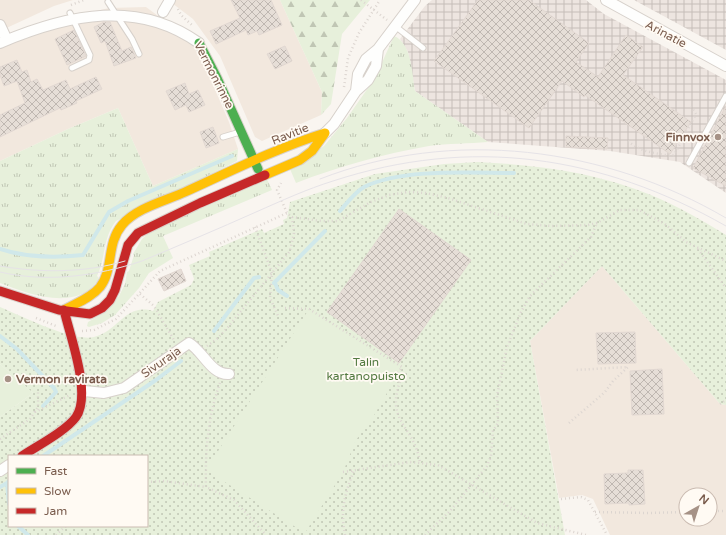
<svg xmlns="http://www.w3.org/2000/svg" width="726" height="535" viewBox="0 0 726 535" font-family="'Varela Round',sans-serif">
<defs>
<pattern id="industrial-grid" width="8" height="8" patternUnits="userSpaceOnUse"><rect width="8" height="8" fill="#ede5e0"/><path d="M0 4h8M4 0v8" fill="none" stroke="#c5bdb8"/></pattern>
<pattern id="grass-tufts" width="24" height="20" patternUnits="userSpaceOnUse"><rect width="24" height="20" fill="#e7f0db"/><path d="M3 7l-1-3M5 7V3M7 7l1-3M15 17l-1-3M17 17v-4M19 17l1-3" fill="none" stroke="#c0c6b4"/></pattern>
<pattern id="forest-firs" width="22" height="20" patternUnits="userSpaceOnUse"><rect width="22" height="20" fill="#e7f0db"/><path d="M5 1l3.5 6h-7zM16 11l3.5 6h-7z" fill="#c0c6b4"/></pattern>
<pattern id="park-dots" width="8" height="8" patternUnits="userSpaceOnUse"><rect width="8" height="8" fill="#e7f0db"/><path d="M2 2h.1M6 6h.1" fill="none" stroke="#c0c6b4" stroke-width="1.8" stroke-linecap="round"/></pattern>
<pattern id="building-cross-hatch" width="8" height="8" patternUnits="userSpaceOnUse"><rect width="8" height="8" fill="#e6ded7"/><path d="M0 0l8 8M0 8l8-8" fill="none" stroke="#bfb7b1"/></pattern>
</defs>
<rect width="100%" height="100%" fill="#f9f5f0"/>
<path fill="#f2e8de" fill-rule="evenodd" d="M0 0H73L54 6 0 31Z
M168 0H280L322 92 321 115 262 141 255 137 220 56 193 19Z
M146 7 185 36 194 47 207 71 229 122 238 149 153 186 118 108 68 129 0 161V48L76 16 109 8Z
M602 266 720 404 726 405V535H610L593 499 582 495 559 498 530 341ZM686 495H710V519H686Z"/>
<path fill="url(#industrial-grid)" d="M432 0H586L604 14 726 80V193L680 162 610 151 488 142 415 91 408 52 400 39 425 6Z
M634 0H726V50Z"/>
<path fill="url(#grass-tufts)" d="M394 36C412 43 412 74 415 91L488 142C469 144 448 143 429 146 383 154 340 166 296 183L290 169 324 146 347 118 375 78Z
M118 108 153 186 238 149 237 161 116 221C102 239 106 258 97 276L99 278C79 313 28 294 0 283V161L68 129Z
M267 179 272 190 163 236 173 258 149 273 139 288 115 315 102 323 89 327 87 326 88 322 104 313 119 296 125 284 127 272 129 271 134 255 133 254 142 239 152 230Z"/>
<path fill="url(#forest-firs)" d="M280 0H370L342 34 331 104 321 115 322 92Z"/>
<path fill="url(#park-dots)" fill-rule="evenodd" d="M478 162C536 165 596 172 651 195 677 206 702 220 726 235V405L720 404 602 266 530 341 565 535H0V417L33 393 0 364V307C22 316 72 342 94 337 119 331 125 303 153 311L158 302 191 285 194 279 189 265 210 256 209 252 262 229 264 233 284 224 283 220 287 218 290 202 375 174 444 164ZM9 456H147V526H9Z"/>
<path fill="#e7f0db" d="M309 309 402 367 373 417 356 440 343 472 305 533 206 470Z
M0 364 33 393 0 417Z"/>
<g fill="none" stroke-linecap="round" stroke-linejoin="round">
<path stroke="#d0e8ea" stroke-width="4" d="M340 211C347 203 355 192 364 187 402 168 472 173 514 173
M0 249C27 258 55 258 83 255L109 212 128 201 232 156
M274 283 325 231
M275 283 278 290 287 296
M214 331 254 278 259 277
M0 336 17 349 54 388 56 392 43 406
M43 456 156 380 181 361
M9 481 7 483 9 504
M0 487 7 483
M18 526 28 535"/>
</g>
<path fill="url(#building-cross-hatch)" stroke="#e2d8d2" d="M231 0H271L282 25 259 35 257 31 248 35 246 30 216 44 210 31 240 18Z
M478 0H529L589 43 576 62 598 77 626 35 643 47 623 75 691 122 670 154 585 95 584 97 562 81 529 128 434 61Z
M104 22H110L122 51 131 47 136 58 114 66 105 41 101 43 94 27Z
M74 30 86 56 67 65 55 39Z
M285 46 292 61 275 69 267 54Z
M17 60 22 72 27 70 31 82 37 79 43 90 66 80 70 89 96 77 102 89 76 101 77 103 61 110 60 108 0 137V115L25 103 17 81 4 86 0 75V67Z
M185 83 189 94 198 90 205 105 189 112 186 105 175 110 166 91Z
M726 106V186L693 168Z
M213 127 219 143 206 148 200 132Z
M566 136 608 138 607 149 566 147Z
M399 209 471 260 399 363 327 312Z
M181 269 186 281 164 291 158 279Z
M635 332 636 363 598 364 596 333Z
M662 369 664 414 632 415 630 371Z
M628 470H643L645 504 629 505V503L605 504 604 474 628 473Z"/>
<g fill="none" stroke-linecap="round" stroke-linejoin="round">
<g stroke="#d7d1cb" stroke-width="7">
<path id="lane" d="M108 2 132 39 139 54
M70 13 90 55 89 60 72 68
M395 26 423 48
M223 137 240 132
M689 163 726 96"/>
</g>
<g stroke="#d7d1cb" stroke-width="12">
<path id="street" d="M606 0 726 66
M163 12 170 0
M0 25 7 40
M0 43C70 13 139 0 199 43
M356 91 358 74 366 59 378 49 415 0
M325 133 334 124 356 91 368 80 376 66 378 49
M84 391 104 393 124 388 189 343C203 351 211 375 229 374
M0 471 9 465"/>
</g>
<g stroke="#d9d2cb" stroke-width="11">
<path id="fast" d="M199 43 217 78 258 169"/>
</g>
<g stroke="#d9d2cb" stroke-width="11">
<path id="slow" d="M265 175 300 160 312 151 325 133
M64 310C76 303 91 298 100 287 114 269 106 244 122 225 136 208 165 201 185 192 231 171 277 148 325 133"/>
</g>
<g stroke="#d9d2cb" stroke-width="11">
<path id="jam" d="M0 291 59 310 90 314 102 308 110 300 115 290 128 245 138 233 200 203 265 175
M22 456C37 446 66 431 76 417 92 394 70 336 64 310"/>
</g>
<path stroke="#dcd5d0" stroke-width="2.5" stroke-dasharray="1 3" stroke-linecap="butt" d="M361 0 387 20
M71 5 84 0
M178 9 181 15 193 26
M344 87 348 58 359 33 380 0
M628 141C640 152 655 153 671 156L674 155 696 114 690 105
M292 217 321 221H338L371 202 389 195 408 192 426 193 448 198 527 224 551 226 588 225 597 223 620 210H639L665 224 686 242 726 261
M255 227 272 273 270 298 279 318
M698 249 726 288
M140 294 154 306 174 340
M285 308 309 309 402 367 398 373 402 376C383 423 414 423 420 463
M36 318 56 326
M82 331 94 330 116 319 160 271 287 213
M207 346 218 338 228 327 290 251 294 233 292 217 287 213 277 190 281 183
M220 383C208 416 205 452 206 487L234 500 266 535
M720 404 726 400
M35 412 70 395
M569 423 605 392 613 381 628 367 575 370
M0 439 30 419 38 407V391
M343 472 410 462 438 465 537 523 586 535
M147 482 164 481 206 487
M561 499 581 497 588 500 607 535
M710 511H726
M595 512 648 513 686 512
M56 535 66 526
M345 535C340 509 345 494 354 470
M425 535 450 511 487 466 491 456 493 431 498 423 497 396 507 347 521 312 530 296 591 237 597 223"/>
<use href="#lane" stroke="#fefefd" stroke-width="5"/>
<use href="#street" stroke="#fefefd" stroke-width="10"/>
<use href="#fast" stroke="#4caf50" stroke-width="9"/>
<use href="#slow" stroke="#ffc107" stroke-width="9"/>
<use href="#jam" stroke="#c62828" stroke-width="9"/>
<path stroke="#e6e3e7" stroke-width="1" d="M320 179C453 127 605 147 726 218
M0 266C41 273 85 273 125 261
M0 272C47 283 97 276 142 261 180 245 218 229 256 212 281 201 307 189 333 181 471 136 601 155 726 226"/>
</g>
<g fill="#a69286" stroke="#fffaf3" stroke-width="1.5">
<circle cx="718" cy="137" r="4"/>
<circle cx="8" cy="379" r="4"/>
</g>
<g text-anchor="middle" stroke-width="3.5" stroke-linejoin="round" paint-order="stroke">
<g font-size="12" fill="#7a5c4d" stroke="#fffaf3">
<text transform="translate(666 34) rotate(28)" y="4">Arinatie</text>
<text transform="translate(214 75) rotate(63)" y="4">Vermonrinne</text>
<text transform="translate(290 134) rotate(-22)" y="4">Ravitie</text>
<text transform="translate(161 362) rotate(-35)" y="4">Sivuraja</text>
</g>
<g font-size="12" font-weight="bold" fill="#7a5c4d" stroke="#fffaf3" text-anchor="end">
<text x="710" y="141">Finnvox</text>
<text x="16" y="383" text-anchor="start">Vermon ravirata</text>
</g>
<g font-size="12" fill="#537a41" stroke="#fffaf3">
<text x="366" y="366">Talin<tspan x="366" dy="14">kartanopuisto</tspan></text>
</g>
</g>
<rect x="8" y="455" width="140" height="72" fill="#fffaf3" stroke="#cabbb1"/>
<rect x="16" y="468" width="20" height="6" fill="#4caf50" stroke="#cabbb1"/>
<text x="44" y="475" font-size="12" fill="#7a5c4d">Fast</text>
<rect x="16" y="488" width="20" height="6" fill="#ffc107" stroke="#cabbb1"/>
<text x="44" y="495" font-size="12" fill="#7a5c4d">Slow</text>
<rect x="16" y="508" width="20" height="6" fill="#c62828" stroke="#cabbb1"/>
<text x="44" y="515" font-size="12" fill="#7a5c4d">Jam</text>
<g transform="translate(698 507) rotate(39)"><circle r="19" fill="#fffaf3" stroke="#cabbb1"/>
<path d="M0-3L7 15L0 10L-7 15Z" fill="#a69286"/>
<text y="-6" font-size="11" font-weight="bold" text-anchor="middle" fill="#7a5c4d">N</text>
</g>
</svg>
